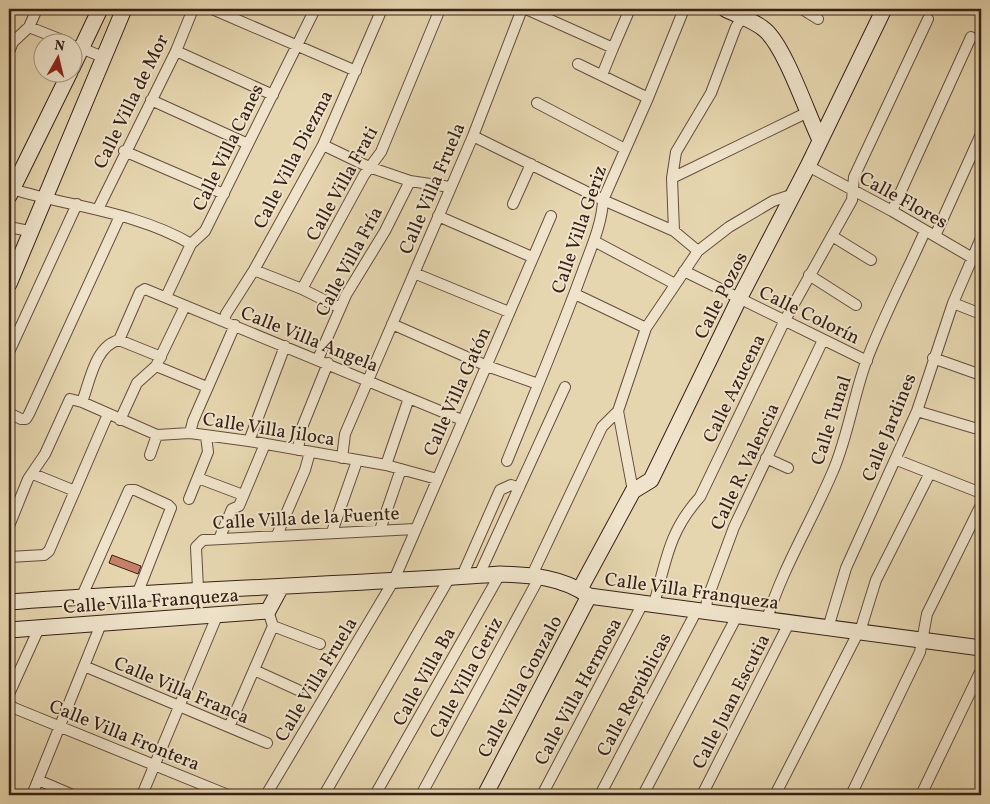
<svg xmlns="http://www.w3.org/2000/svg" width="990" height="804" viewBox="0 0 990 804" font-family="Vollkorn,serif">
<rect width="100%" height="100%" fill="#e6d6af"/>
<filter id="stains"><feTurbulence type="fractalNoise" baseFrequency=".004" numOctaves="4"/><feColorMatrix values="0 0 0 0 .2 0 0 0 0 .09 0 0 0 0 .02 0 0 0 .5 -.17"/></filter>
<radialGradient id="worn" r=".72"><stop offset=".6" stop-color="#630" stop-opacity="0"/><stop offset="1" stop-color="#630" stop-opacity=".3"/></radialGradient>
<path fill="#c87f68" stroke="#372118" d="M112 555 141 566 138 574 109 563Z"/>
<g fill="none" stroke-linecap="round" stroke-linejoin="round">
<g stroke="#634e3e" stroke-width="12">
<path id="street" d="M212 9 356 71
M526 9 613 48 602 75
M802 9 818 19
M29 27 67 42
M76 46 103 57
M613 48 629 11
M176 51 273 95
M9 52 13 42 29 27 37 9
M578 64 648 98
M151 100 248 144
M537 103 625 149
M473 136 603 200 674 231 698 251
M323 145 369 167 410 181 450 187
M124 151 224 194
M808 166 892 211 981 263
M672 178 806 113
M12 189C71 207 137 212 191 244
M513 204 531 164
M98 209 176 51 193 9
M892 211 971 37
M438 216 532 257
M9 227 29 231
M674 231 672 178 676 152 711 93 736 27 748 9
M832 236 871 260
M935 236 981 134
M594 241 675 284
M254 270 302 289 340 308
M684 271 867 361
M414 273 509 312
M809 275 856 305
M302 289 364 175 381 152 440 9
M575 294 646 328
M166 297 191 244 205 231 315 9
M953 303 981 314
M224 321 226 314 254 270 323 145 382 9
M392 324 487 366 538 384
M119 340 161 357
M9 352 77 204
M933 358 981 375
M318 359 346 295 385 231 410 181
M156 366 207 387
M82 402C90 381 95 346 119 340L140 292 145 289 462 420
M917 411 981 430
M9 413 21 419H26L29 414 120 216
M120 420 137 383 156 366 185 306
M190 433 193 421 235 325
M249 441 285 346
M298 450 301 430 328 363
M150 455 157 435
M342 458 345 434 473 136 522 9
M766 458 788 468
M897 460 981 493
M507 461C532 399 559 336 582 273 590 250 602 225 603 200L648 98 684 9
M386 465 409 398
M33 474 75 491
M198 478 243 495
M633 491 618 411 646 328 698 251 729 227 773 201 794 194
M189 499 208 452 206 436
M9 526 28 479 45 454 70 399 82 402 157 435 190 433 249 441 386 465 437 479
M380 530 401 469
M332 532 357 461
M277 535 305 470 310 452
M219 539 232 509 239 506 265 444
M9 557 44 555 49 551 108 414
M479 575 565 387
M532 575 602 427 618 411
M462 576 500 490 511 485 519 488
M198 589 196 547 203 540 415 529
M82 596 129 490H135L168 505 171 508 138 592
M654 604C666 561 669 531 700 497L785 320 852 200 854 177 928 19
M706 611 707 600 734 527 823 340
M767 619C783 567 812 521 833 471 848 436 853 398 866 362 883 317 906 274 925 231
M273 626 320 644
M828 628 846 568 917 411 953 303 981 238
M84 666 267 743
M254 670 298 690
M9 694 39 628
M9 704 14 708 228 795
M229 727 273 626 268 611
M38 780 73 795
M32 795 101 624
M142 795 217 616
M266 795 394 580 551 216
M324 795 450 577
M375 795 500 574
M421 795 540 576
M542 795 643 603
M600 795 697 610
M643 795 737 616
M702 795 789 623
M775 795 862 625 876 580 930 473
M851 795 920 652 927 614 981 505
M921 795 981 670"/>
</g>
<g stroke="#372118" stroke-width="17">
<path id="secondary" d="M725 9C738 16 754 20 765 30 785 47 807 113 820 140
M72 68 100 9
M9 196 70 72
M9 284 124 9
M580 589 633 491 651 480 739 299 808 166 884 9
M9 602C172 590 336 585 500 574 532 575 562 577 589 596L981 648
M9 630 268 611 281 587
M485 795 589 596"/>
</g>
<use href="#street" stroke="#efe4cb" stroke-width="10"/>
<use href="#secondary" stroke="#efe4cb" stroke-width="15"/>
</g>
<g text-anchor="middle" stroke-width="4" stroke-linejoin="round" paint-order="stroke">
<g font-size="19" fill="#372118" stroke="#efe4cb">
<text transform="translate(130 101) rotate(-64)" y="7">Calle Villa de Mor</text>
<text transform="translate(227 147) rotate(-64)" y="7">Calle Villa Canes</text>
<text transform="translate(292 159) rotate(-63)" y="7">Calle Villa Diezma</text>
<text transform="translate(341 183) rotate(-61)" y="7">Calle Villa Frati</text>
<text transform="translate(431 188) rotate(-67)" y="7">Calle Villa Fruela</text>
<text transform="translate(904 199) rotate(29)" y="7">Calle Flores</text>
<text transform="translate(578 229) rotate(-71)" y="7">Calle Villa Geriz</text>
<text transform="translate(348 261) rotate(-62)" y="7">Calle Villa Fría</text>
<text transform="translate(720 295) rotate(-63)" y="7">Calle Pozos</text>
<text transform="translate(810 314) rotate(26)" y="7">Calle Colorín</text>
<text transform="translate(310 338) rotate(22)" y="7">Calle Villa Angela</text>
<text transform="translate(733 388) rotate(-64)" y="7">Calle Azucena</text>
<text transform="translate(456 391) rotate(-66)" y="7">Calle Villa Gatón</text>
<text transform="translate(830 420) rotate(-72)" y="7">Calle Tunal</text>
<text transform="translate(888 427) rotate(-68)" y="7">Calle Jardines</text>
<text transform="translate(269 428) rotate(9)" y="7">Calle Villa Jiloca</text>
<text transform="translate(744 466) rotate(-65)" y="7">Calle R. Valencia</text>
<text transform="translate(306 517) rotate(-3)" y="7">Calle Villa de la Fuente</text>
<text transform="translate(692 590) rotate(8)" y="7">Calle Villa Franqueza</text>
<text transform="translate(151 600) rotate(-4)" y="7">Calle Villa Franqueza</text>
<text transform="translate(423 676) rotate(-61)" y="7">Calle Villa Ba</text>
<text transform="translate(465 677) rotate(-62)" y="7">Calle Villa Geriz</text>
<text transform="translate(315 679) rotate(-59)" y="7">Calle Villa Fruela</text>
<text transform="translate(519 686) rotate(-62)" y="7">Calle Villa Gonzalo</text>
<text transform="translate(182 689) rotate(23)" y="7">Calle Villa Franca</text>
<text transform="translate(577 691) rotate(-62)" y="7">Calle Villa Hermosa</text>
<text transform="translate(633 694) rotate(-62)" y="7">Calle Repúblicas</text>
<text transform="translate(730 701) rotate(-63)" y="7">Calle Juan Escutia</text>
<text transform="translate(125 734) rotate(22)" y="7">Calle Villa Frontera</text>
</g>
</g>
<rect width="990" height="804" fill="none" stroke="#e6d6af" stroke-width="30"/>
<rect x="10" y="10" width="970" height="784" fill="none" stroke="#372118" stroke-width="2.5"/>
<rect x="15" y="15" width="960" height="774" fill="none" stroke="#372118"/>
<g transform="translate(58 58) rotate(8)"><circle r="24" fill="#efe4cb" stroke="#a59683"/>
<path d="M0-4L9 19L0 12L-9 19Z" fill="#8f2418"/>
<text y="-8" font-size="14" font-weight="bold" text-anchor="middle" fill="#372118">N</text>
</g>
<rect width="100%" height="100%" filter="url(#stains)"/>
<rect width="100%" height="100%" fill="url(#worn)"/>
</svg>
